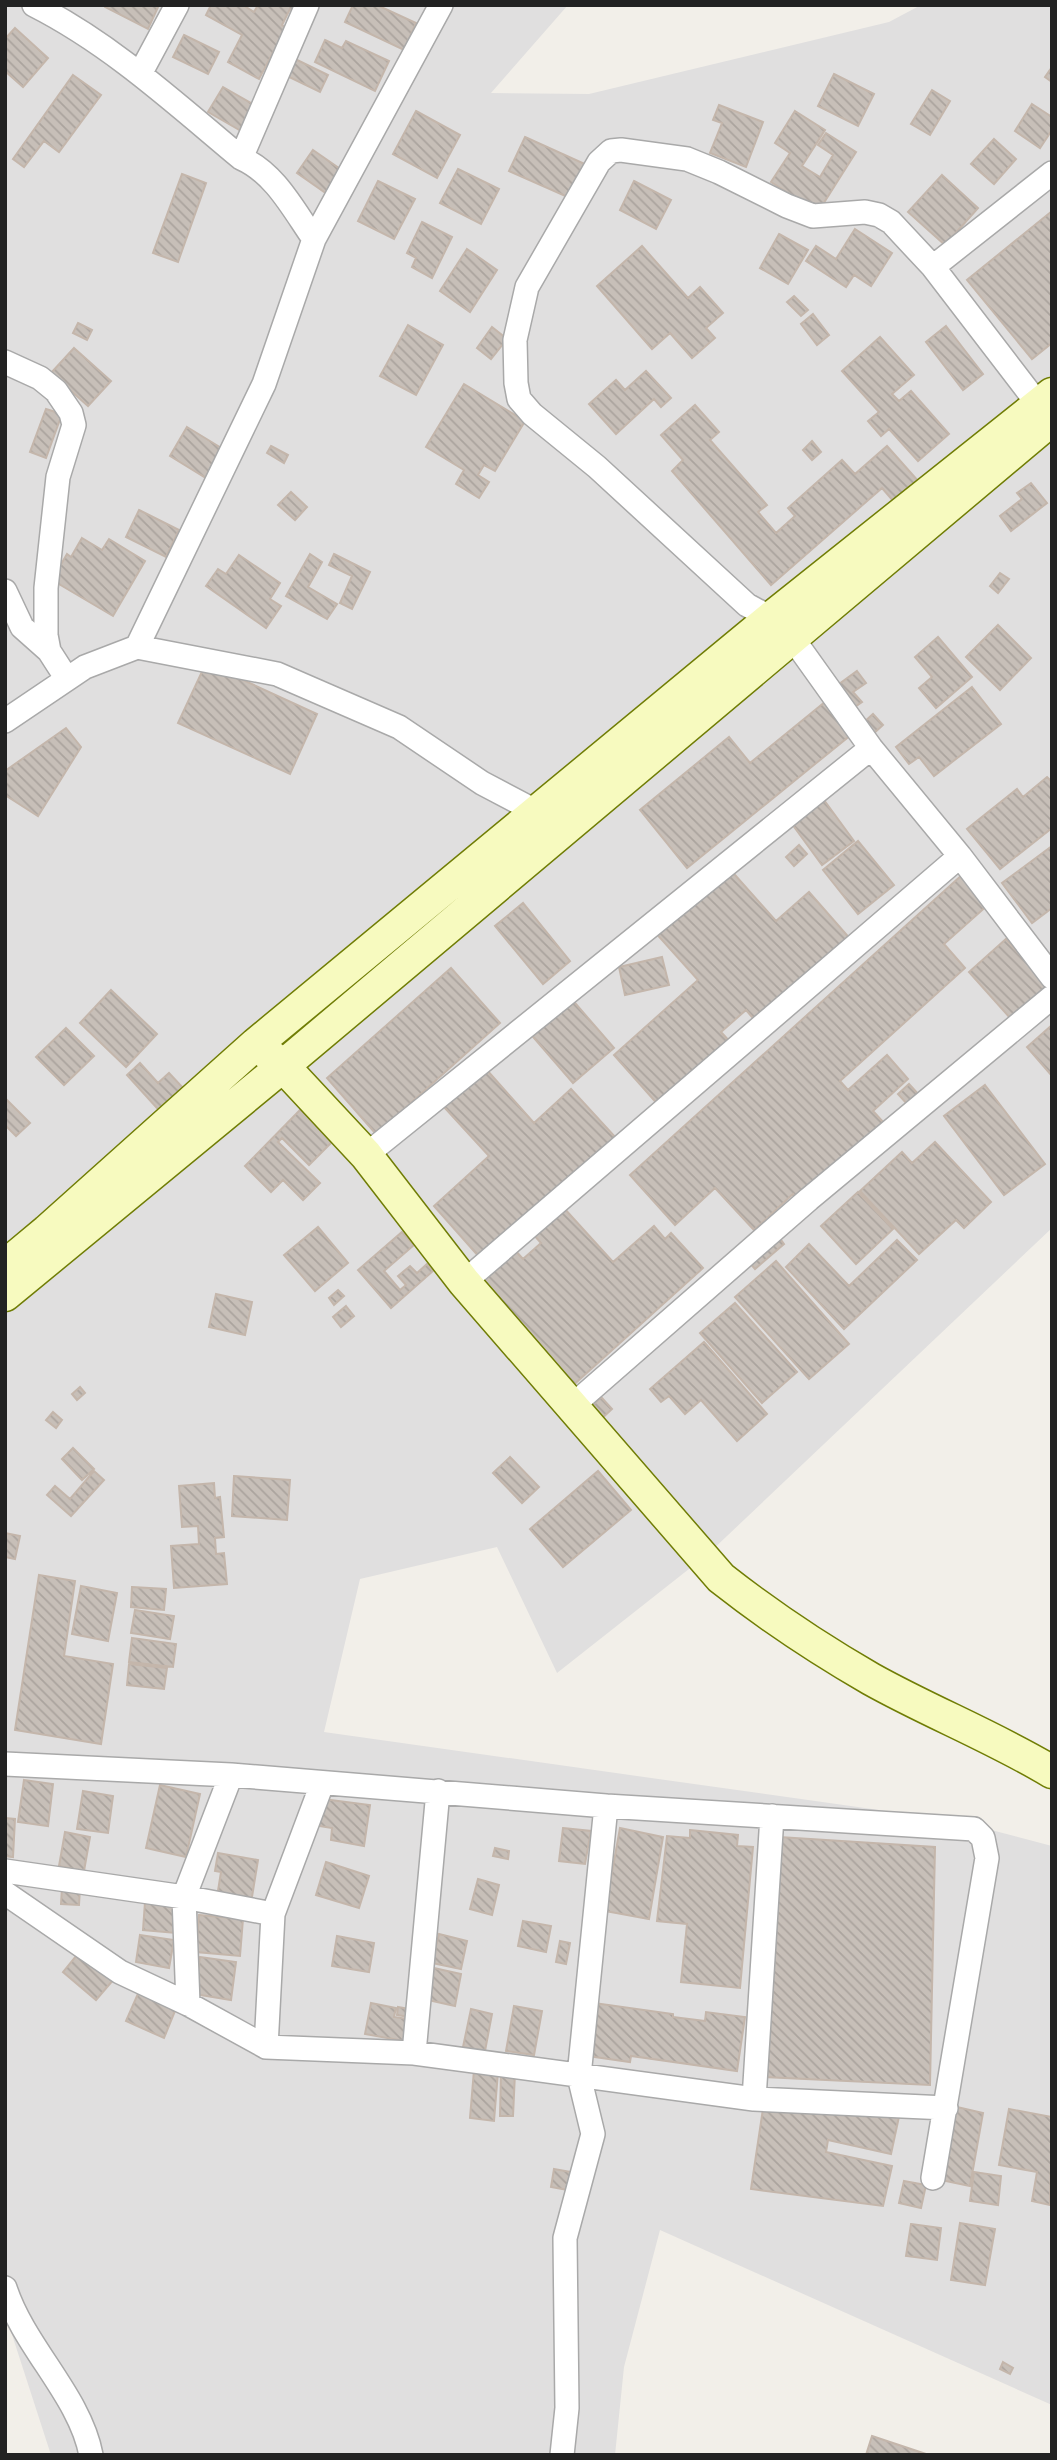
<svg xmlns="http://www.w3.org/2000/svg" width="1057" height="2460" viewBox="0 0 1057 2460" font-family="'IBM Plex Sans',sans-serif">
<defs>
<pattern id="building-back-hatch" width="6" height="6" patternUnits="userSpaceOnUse" patternTransform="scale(1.75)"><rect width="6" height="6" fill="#c7bfb8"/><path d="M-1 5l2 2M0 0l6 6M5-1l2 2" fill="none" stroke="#aba49e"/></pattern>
</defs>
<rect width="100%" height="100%" fill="#f2efe9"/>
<path fill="#e0dfdf" d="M5 5H568L491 93 589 94 889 22 921 5H1052V1228L708 1554 557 1673 497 1547 360 1579 324 1732 957 1821 1052 1846V2405L660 2230 624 2367 615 2455H51L5 2313Z"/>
<path fill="url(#building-back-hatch)" stroke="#c4b6ab" stroke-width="2" d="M105 5H159L148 29 105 7Z
M211 5H243L254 12 258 5H296L293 11 290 9 282 25 286 28 259 79 228 62 242 35 206 15Z
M353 5H377L416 23 404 50 345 22Z
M15 28 48 58 23 87 5 71V39Z
M184 35 219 52 208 74 173 57Z
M325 40 342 48 346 41 389 61 375 91 315 62Z
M291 57 328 75 320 92 283 74Z
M1052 67V82L1045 77Z
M834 74 874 94 858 126 818 106Z
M73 75 101 95 59 152 44 141 24 167 13 159Z
M223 87 256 106 241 131 208 112Z
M932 90 950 101 930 135 911 124Z
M1032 104 1052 117V130L1040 148 1015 131Z
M719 105 763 122 746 167 710 153 722 123 713 120Z
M416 111 460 135 437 178 393 154Z
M795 111 825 130 802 166 820 177 833 155 818 145 826 133 856 152 818 212 771 182 790 153 775 143Z
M525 137 587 165 572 199 509 171Z
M994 139 1016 159 994 184 971 164Z
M313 150 346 173 330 196 297 173Z
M458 169 499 189 481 224 440 203Z
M182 174 206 183 178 262 153 253Z
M942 175 978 208 945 245 908 212Z
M378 181 415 199 394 239 358 221Z
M634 181 671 200 656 229 620 210Z
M1052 211V343L1032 359 967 280Z
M422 222 452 237 432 278 412 267 416 258 407 253Z
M855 229 892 253 871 286 854 275 846 287 806 261 816 246 836 259Z
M779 234 808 250 788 284 760 268Z
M642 246 688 298 700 287 723 313 706 328 715 338 692 358 670 333 652 349 597 286Z
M467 249 497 270 470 312 440 291Z
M794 296 808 310 801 316 787 302Z
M813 314 829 335 817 345 801 324Z
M78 323 92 330 87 340 73 333Z
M408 325 443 345 416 395 380 376Z
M946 326 983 374 963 390 926 342Z
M492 327 507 339 491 359 477 348Z
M880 337 914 375 892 394 899 401 911 391 949 434 918 461 889 429 881 436 868 421 879 412 842 371Z
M74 348 111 381 88 406 51 373Z
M646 371 671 398 661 407 654 399 616 434 589 404 616 380 625 390Z
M464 384 525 421 495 471 484 465 478 475 489 482 479 498 456 484 464 470 426 447Z
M695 405 719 432 710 440 767 505 758 512 776 533 795 516 788 508 842 460 855 474 887 446 919 482 895 503 882 488 771 585 672 471 683 460 661 435Z
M46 409 62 414 46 458 30 452Z
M187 427 223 449 206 478 170 456Z
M812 441 821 452 812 460 803 450Z
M271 446 288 455 284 463 267 453Z
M1031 483 1047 503 1011 531 1000 516 1022 499 1017 493Z
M291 492 307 507 295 520 278 505Z
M139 510 179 530 166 557 126 537Z
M82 538 102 550 109 539 145 561 113 616 52 580 67 554 71 557Z
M310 554 322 562 308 587 337 604 327 619 286 596Z
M334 554 370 572 352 609 340 603 352 576 329 565Z
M239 555 280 583 270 599 281 606 266 628 206 586 218 569 226 574Z
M1000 573 1009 579 998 593 990 586Z
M998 625 1031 658 1000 690 966 657Z
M938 637 972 677 936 708 919 688 932 677 915 657Z
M206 663 317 714 290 774 178 723Z
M857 671 866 683 853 692 862 702 852 709 835 687Z
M972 687 1001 724 934 776 919 757 909 764 896 747Z
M825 702 852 734 687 868 640 810 729 737 750 763Z
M873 714 883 725 873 734 863 723Z
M66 728 81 747 38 816 5 795V771Z
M1047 777 1052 782V828L1000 869 967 829 1017 789 1023 797Z
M824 800 854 841 822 865 792 824Z
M858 841 894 885 858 914 823 870Z
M799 845 807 854 794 866 786 857Z
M1052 846V908L1032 923 1002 883Z
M727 866 776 921 809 892 852 941 758 1024 746 1010 721 1032 732 1044 661 1108 614 1055 698 980 654 931Z
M962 875 989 904 944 944 965 968 840 1081 848 1090 887 1055 908 1079 873 1111 884 1123 799 1200 793 1194 754 1230 715 1188 675 1225 630 1175Z
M523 903 570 961 543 984 495 926Z
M1006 939 1048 986 1011 1019 969 972Z
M662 957 669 985 625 995 619 967Z
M451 968 500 1023 376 1134 327 1078Z
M111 990 157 1034 126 1067 80 1023Z
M569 996 614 1048 573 1083 528 1031Z
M1052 1025V1076L1027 1047Z
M66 1028 94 1056 64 1085 36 1057Z
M140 1063 158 1083 169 1073 185 1090 165 1117 127 1075Z
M486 1069 534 1123 571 1089 616 1138 481 1259 434 1206 489 1156 444 1107Z
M909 1084 920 1096 909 1106 898 1094Z
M985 1085 1045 1164 1004 1195 944 1116Z
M5 1098 30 1123 16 1136 5 1125Z
M301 1109 333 1141 309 1165 282 1138 278 1142 320 1183 303 1200 283 1180 271 1192 245 1166Z
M935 1142 991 1202 964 1228 956 1220 919 1254 860 1191 902 1152 912 1163Z
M858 1192 893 1229 856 1264 821 1226Z
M563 1207 613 1262 654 1226 665 1239 671 1233 703 1268 570 1388 475 1283 514 1249 523 1259 541 1243 533 1234Z
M318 1227 348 1263 315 1291 284 1255Z
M402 1232 414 1245 384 1271 400 1290 406 1285 398 1276 410 1266 417 1273 427 1264 433 1271 391 1308 358 1270Z
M779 1237 784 1244 755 1269 749 1262Z
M897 1240 917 1260 844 1329 786 1267 809 1244 849 1286Z
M776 1261 849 1344 809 1379 735 1297Z
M338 1290 344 1296 334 1305 329 1298Z
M216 1294 252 1302 245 1335 209 1327Z
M735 1303 797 1372 762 1403 700 1333Z
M346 1306 354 1316 341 1327 333 1317Z
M704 1342 767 1414 737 1441 701 1400 685 1414 669 1396 661 1402 650 1389Z
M80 1387 85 1393 77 1400 72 1394Z
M601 1397 612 1409 599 1421 588 1410Z
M53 1412 62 1420 56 1428 46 1420Z
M73 1448 94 1469 82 1480 62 1459Z
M510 1457 539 1487 522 1503 493 1473Z
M94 1471 104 1480 71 1516 47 1495 55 1486 70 1499Z
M598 1471 631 1510 563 1567 530 1529Z
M234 1476 290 1480 287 1520 232 1516Z
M214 1483 215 1498 220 1497 224 1537 215 1538 216 1554 224 1553 227 1584 174 1588 171 1546 199 1544 198 1526 182 1527 179 1486Z
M5 1533 20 1536 15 1559 5 1557Z
M39 1575 75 1581 64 1656 113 1664 101 1744 15 1730Z
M81 1586 117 1593 108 1641 72 1634Z
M132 1587 166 1589 164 1610 131 1607Z
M135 1610 174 1616 170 1639 131 1633Z
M132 1638 176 1644 173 1667 129 1662Z
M129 1664 167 1668 164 1689 127 1685Z
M24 1780 53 1784 48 1826 18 1822Z
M160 1785 200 1794 186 1857 146 1848Z
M83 1791 113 1796 108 1833 77 1829Z
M323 1799 370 1805 364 1846 331 1840 332 1828 319 1826Z
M5 1818 15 1819 13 1857 5 1856Z
M563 1828 591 1831 585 1864 559 1861Z
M620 1828 663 1837 649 1919 605 1911Z
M690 1830 738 1835 737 1846 753 1847 740 1988 681 1982 687 1924 657 1921 667 1836 690 1838Z
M65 1832 90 1837 84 1871 59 1866Z
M779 1837 935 1847 930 2085 764 2077Z
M495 1848 509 1851 508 1859 493 1856Z
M218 1853 258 1860 251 1903 217 1897 221 1872 215 1871Z
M326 1862 369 1876 359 1908 316 1895Z
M478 1879 499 1885 492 1915 470 1909Z
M62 1887 80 1888 79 1905 61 1904Z
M145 1902 178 1905 176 1933 143 1930Z
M199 1915 243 1919 240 1956 196 1952Z
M523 1921 551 1926 546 1952 518 1946Z
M439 1934 467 1941 461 1969 432 1963Z
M140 1935 174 1940 169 1968 136 1962Z
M337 1936 374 1943 369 1972 332 1966Z
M560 1941 570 1943 566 1964 556 1962Z
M81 1950 114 1979 96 2000 63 1972Z
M200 1957 236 1962 231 2000 194 1994Z
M434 1968 461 1974 455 2006 428 2000Z
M140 1989 177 2006 164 2038 126 2021Z
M371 2003 396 2008 394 2017 408 2019 404 2041 365 2034Z
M594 2003 673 2014V2017L705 2021 706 2012 745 2017 737 2071 631 2056 630 2062 587 2056Z
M514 2006 542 2011 534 2055 506 2051Z
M398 2007 410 2009 409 2017 397 2015Z
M471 2009 492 2014 485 2051 463 2047Z
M474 2070 498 2072 494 2121 470 2118Z
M501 2072 515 2073 513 2116H500Z
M764 2102 900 2112 891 2154 828 2140 826 2152 892 2166 883 2206 751 2189Z
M957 2107 983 2113 970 2186 941 2180Z
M1009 2109 1052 2117 1050 2205 1032 2201 1037 2172 999 2165Z
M554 2169 571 2172 568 2190 551 2187Z
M974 2172 1001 2176 998 2205 970 2201Z
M904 2181 926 2185 921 2208 899 2203Z
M960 2223 995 2229 985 2285 951 2280Z
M911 2224 941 2228 937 2260 906 2256Z
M1003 2362 1013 2368 1010 2374 1000 2369Z
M872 2436 929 2455H866Z"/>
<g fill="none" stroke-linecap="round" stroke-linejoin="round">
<g stroke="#a9a9a9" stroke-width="26">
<path id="street" d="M34 5C111 44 175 103 241 158 275 173 293 209 314 239
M140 74 177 5
M241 158 307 5
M933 267 1052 173
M5 362 40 378 56 391 71 413 74 425 58 477 46 588V635L49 651 67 679
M1049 413 1038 404 933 267 891 222 879 215 865 212 813 216 787 206 719 172 687 159 621 150 611 151 599 162 527 287 515 340 516 383 519 399 532 414 597 467 747 605 771 618 791 636 871 748 960 856 1052 977
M5 591 22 627 49 651
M137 647 277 674 399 727 482 783 537 812
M5 721 85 667 137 647 264 384 314 239 441 5
M366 1155 871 748
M464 1282 960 856
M572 1406 809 1199 1052 997
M5 1764 231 1775 606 1806 974 1829 983 1838 987 1858 933 2178
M5 1871 184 1897 273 1914
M5 1893 120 1972 188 2004 266 2047 414 2053 754 2099 946 2108
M188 2004 184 1897 231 1775
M266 2047 273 1914 322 1784
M414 2053 438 1791
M754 2099 772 1816
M5 2288C24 2347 80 2396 91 2455
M562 2455 567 2408 565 2238 593 2134 579 2076 606 1806"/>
</g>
<g stroke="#707d05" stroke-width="35">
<path id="secondary" d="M268 1054 283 1066 366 1155 464 1282 721 1578C768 1615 819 1649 871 1679 930 1712 994 1737 1052 1772
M5 1266 47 1231 256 1044 771 618 1052 394
M5 1295 283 1066 1052 419"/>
</g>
<use href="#street" stroke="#fff" stroke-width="23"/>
<use href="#secondary" stroke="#f7fabf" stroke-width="32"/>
</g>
<rect width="1057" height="2460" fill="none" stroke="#222222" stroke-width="14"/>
</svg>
